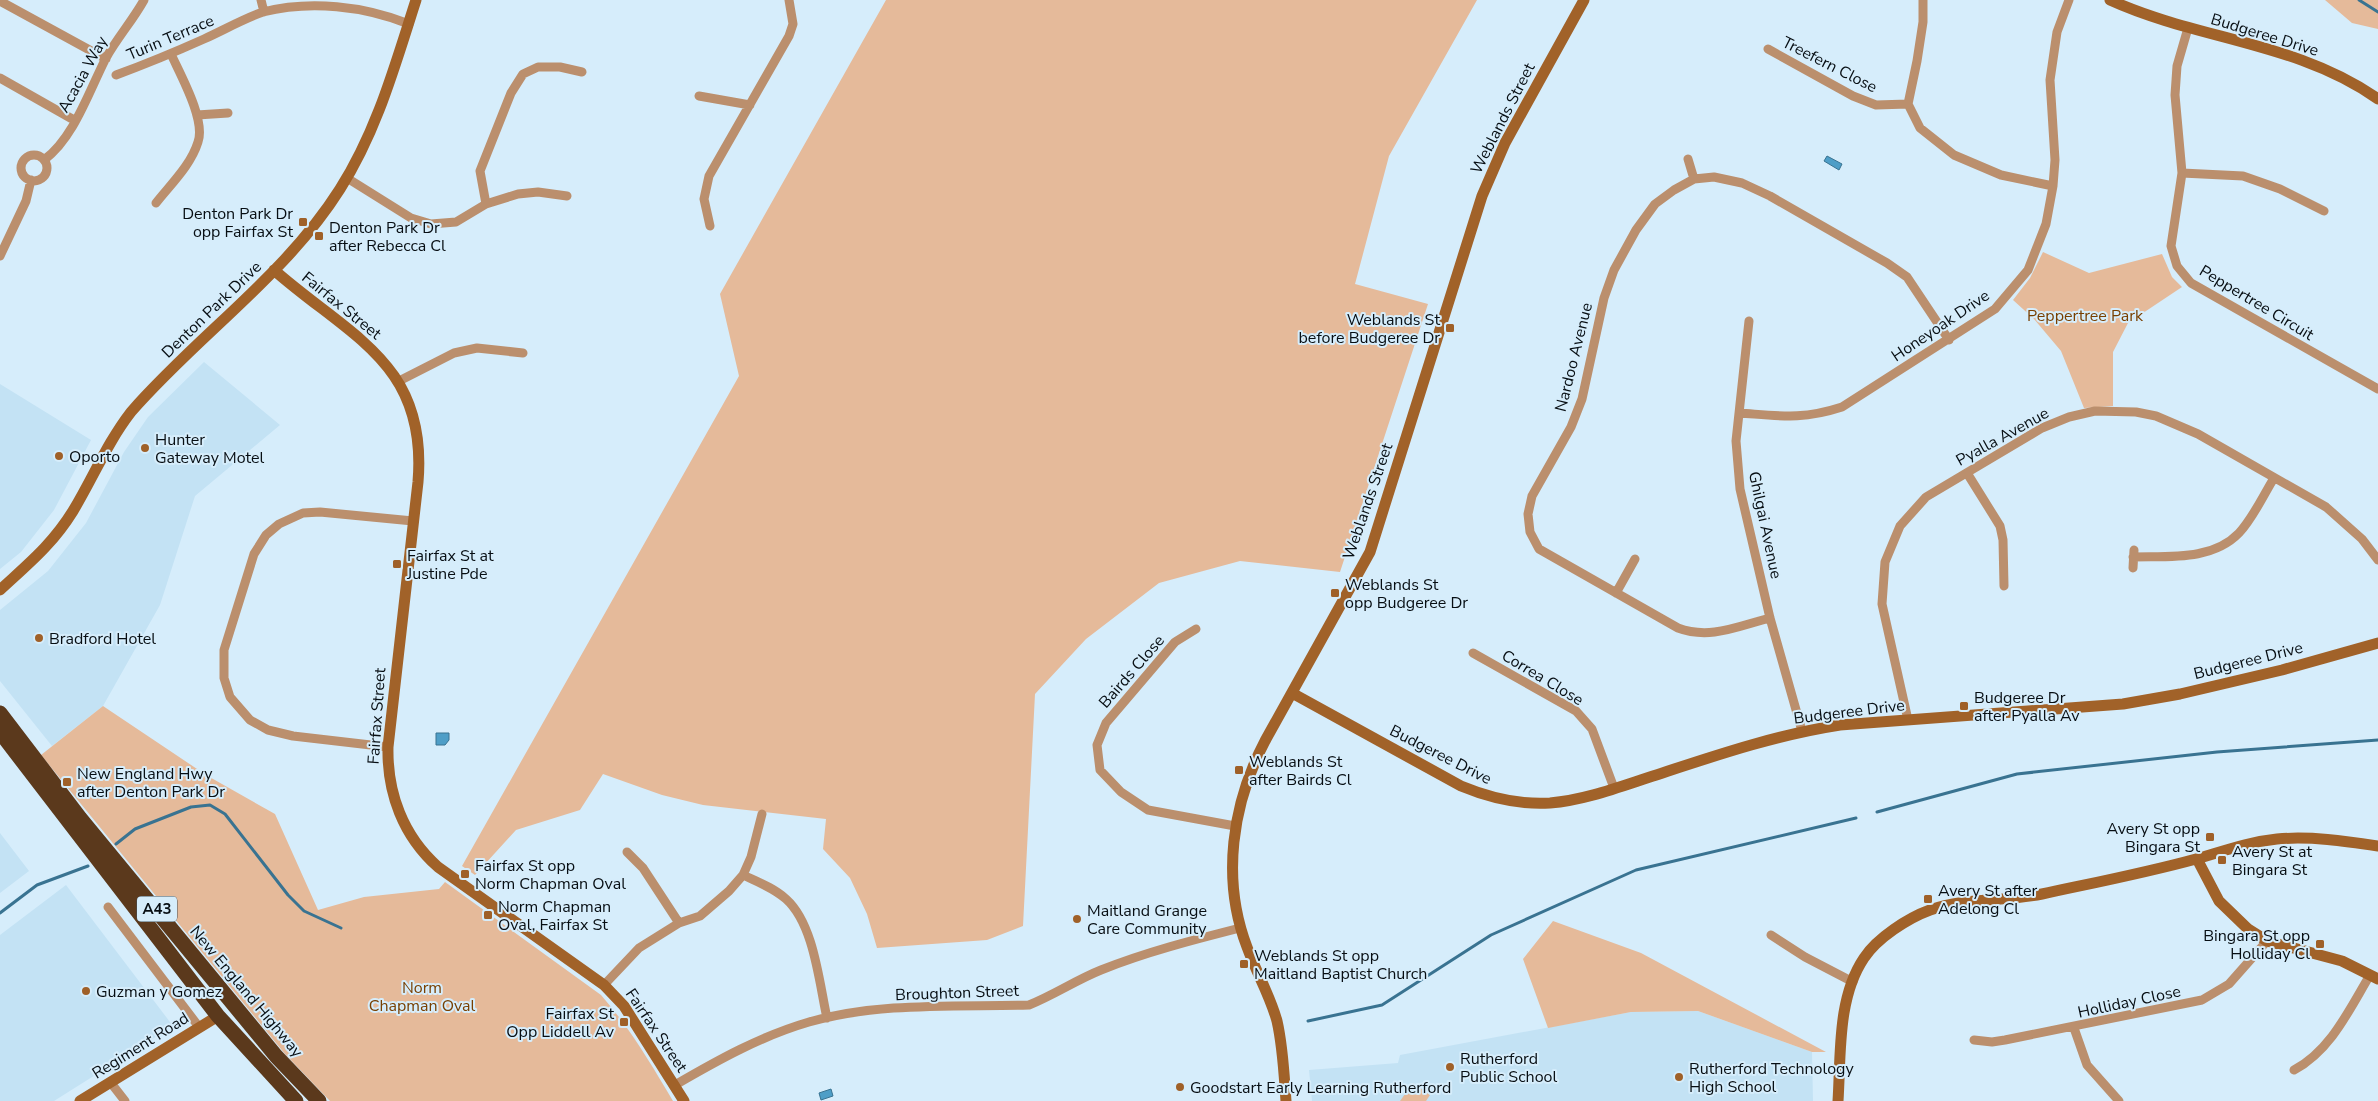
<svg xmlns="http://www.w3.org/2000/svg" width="2378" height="1101" viewBox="0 0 2378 1101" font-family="'Nunito Sans',sans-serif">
<rect width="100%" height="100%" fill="#d6edfb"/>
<path fill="#c3e2f4" d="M204 362 280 425 195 496 160 605 103 706 52 746 0 681V610L48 571 86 523 124 452 148 417Z
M0 384 91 440 54 510 21 552 0 569Z
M0 833 29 871 0 893Z
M66 885 173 1026 54 1101H0V935Z
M1698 1011 1812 1052 1813 1101H1312L1309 1070 1398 1063 1400 1055 1631 1012Z"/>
<path fill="#e5ba9a" d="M886 0H1477L1389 156 1355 284 1428 304 1340 572 1240 561 1159 583 1086 639 1035 694 1023 926 987 940 877 948 867 914 850 878 823 849 826 819 703 805 662 795 603 774 580 810 516 830 475 875 462 866 739 376 720 294Z
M2325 0H2378V29L2352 23Z
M2043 252 2089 273 2162 254 2172 277 2182 287 2128 323 2113 352V406L2084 408 2061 351 2034 319 2013 300 2030 278Z
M103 706 206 775 275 814 318 910 364 897 439 889 445 882 601 995C630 1028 651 1064 673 1101H330L285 1054 41 755Z
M1553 921 1641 953 1826 1052H1812L1698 1011 1631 1012 1548 1028 1523 959Z
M1413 1083 1430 1095 1426 1101H1400Z"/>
<path fill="#4e9ec7" stroke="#397391" d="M1827 156 1842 164 1839 170 1824 161Z
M436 733H449V740L445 745H436Z
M831 1089 833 1096 821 1100 819 1093Z"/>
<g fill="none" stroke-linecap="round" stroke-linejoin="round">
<path stroke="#397391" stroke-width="3" d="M2359 0 2378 12
M1877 812 2017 774 2217 752 2378 740
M116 844 135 829 191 807 210 805 225 814 288 895 304 911 341 928
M0 913 37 885 88 866
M1308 1021 1382 1005 1491 935 1636 870 1856 818"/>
<path stroke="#bb8f6d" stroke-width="9" d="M261 0 264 12
M1923 0V22L1917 61 1908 104 1920 128 1954 155 2001 175 2053 186
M0 1 106 59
M2188 28 2177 66 2175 95 2182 173 2171 246 2177 266 2191 283 2378 389
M1768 49 1853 96 1876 105 1908 104
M116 75C146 64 175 52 204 39 224 30 243 19 263 12 310 0 364 6 409 24
M0 78 74 120
M699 96 750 105
M197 115 228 113
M21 168a13 13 0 1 1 26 0a13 13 0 1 1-26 0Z
M1688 159 1694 179
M44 160C74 138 89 91 106 58 117 38 133 20 144 0
M2182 173 2243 176 2280 189 2324 211
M347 178 411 218 431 224 456 222 486 204 518 194 538 192 567 196
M156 203C171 184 191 165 198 142 206 120 180 74 171 54
M486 204 480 171 511 93 523 74 538 67H560L582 72
M710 226 704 199 709 176 789 36 793 24 789 0
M0 256 26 201 31 180
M1749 321 1736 441 1740 489 1770 618 1802 731
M399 381 454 353 477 348 523 353
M1740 413C1781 416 1802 420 1842 407L1995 309 2028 270 2046 224 2053 186 2055 160 2050 80 2057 32 2069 0
M1967 473 2000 526 2003 540 2004 586
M2133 557C2169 556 2212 561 2239 533 2253 518 2263 496 2274 478
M2133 568 2134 550
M1616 593 1635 559
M1770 618C1738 626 1710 640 1678 628L1539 549 1530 532 1528 514 1532 496 1571 427 1582 399 1604 298 1614 270 1636 230 1655 204 1674 190 1694 179 1714 177 1742 183 1770 196 1887 263 1907 277 1949 340
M1196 629 1175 642 1106 723 1097 745 1100 770 1121 792 1148 810 1235 826
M1473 653 1576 711 1592 729 1614 788
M1908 720 1882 604 1885 562 1900 526 1926 497 2042 428 2069 417 2095 411 2136 412 2156 416 2198 434 2326 507 2362 539 2378 560
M388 747 293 736 268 730 250 720 230 697 224 678V650L254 554 266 535 279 524 303 513 320 512 413 521
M627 852 643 868 679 923
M743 875C758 882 774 888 786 899 814 924 819 982 827 1018
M108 907 199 1027
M1771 935 1805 957 1853 982
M604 985 639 948 679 923 700 916 729 891 743 875 751 857 762 814
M2074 1028 2087 1065 2119 1101
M1974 1040 1992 1042 2005 1040 2202 1000 2229 984 2267 941
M2294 1070C2331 1050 2349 1010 2370 975
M111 1083 125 1101
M675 1085C718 1060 761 1036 809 1022 879 1002 956 1007 1029 1005 1054 995 1076 980 1101 970 1146 952 1193 940 1240 928"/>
<path stroke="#a16229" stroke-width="11" d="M2110 0C2198 40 2298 42 2378 99
M274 270C350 337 428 363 418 482L388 747C387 793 403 836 438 867L604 985 624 1006 684 1101
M0 590C28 564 52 545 73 511 93 478 107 443 131 412 198 335 285 276 340 189 377 131 395 65 416 0
M1292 693 1461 786C1490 798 1518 805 1550 803 1585 800 1619 787 1653 776 1714 756 1775 735 1840 725L2123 704 2180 694 2282 670 2378 643
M2197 859 2219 901 2248 929 2267 941 2342 961 2378 979
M80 1101 218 1016
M1286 1101C1284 1074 1283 1047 1277 1021 1270 995 1256 972 1247 947 1221 879 1232 804 1265 741L1370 552 1482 196 1505 143 1584 0
M1838 1101C1841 1055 1837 998 1864 958 1877 938 1908 918 1930 910 1966 897 2005 902 2042 894 2093 883 2145 873 2196 859 2224 851 2248 842 2277 839 2310 836 2345 841 2378 846"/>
<path stroke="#5b391c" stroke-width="15" d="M0 713 80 818 276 1056 319 1101
M0 732 218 1016 296 1101"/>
</g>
<g fill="#9f6028" stroke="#d6edfb" stroke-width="2">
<rect x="298" y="217" width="10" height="10" rx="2.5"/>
<rect x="314" y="231" width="10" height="10" rx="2.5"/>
<rect x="1445" y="323" width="10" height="10" rx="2.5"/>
<circle cx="145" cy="448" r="5"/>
<circle cx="59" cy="456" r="5"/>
<rect x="392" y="559" width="10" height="10" rx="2.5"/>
<rect x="1330" y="588" width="10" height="10" rx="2.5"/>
<circle cx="39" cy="638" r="5"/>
<rect x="1959" y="701" width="10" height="10" rx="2.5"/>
<rect x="1234" y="765" width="10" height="10" rx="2.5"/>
<rect x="62" y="777" width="10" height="10" rx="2.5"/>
<rect x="2205" y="832" width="10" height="10" rx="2.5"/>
<rect x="2217" y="855" width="10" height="10" rx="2.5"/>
<rect x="460" y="869" width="10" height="10" rx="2.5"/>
<rect x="1923" y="894" width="10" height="10" rx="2.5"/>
<rect x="483" y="910" width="10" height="10" rx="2.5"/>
<circle cx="1077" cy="919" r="5"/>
<rect x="2315" y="939" width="10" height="10" rx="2.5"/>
<rect x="1239" y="959" width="10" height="10" rx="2.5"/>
<circle cx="86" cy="991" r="5"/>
<rect x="619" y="1017" width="10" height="10" rx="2.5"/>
<circle cx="1450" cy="1067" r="5"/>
<circle cx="1679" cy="1077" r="5"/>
<circle cx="1180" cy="1087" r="5"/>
</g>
<g text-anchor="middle" stroke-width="4" stroke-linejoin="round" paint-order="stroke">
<rect fill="#d6edfb" stroke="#455159" stroke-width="1" x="137" y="896.5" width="40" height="25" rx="4"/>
<g font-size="15" font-weight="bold" fill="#070e13">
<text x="157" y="914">A43</text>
</g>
<g font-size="16" fill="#070e13" stroke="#d6edfb">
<text transform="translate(2265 34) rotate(17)" y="6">Budgeree Drive</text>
<text transform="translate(170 37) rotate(-23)" y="6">Turin Terrace</text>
<text transform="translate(1830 64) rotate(27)" y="6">Treefern Close</text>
<text transform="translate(82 74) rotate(-61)" y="6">Acacia Way</text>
<text transform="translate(1502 118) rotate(-63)" y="6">Weblands Street</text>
<text transform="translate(2257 302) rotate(31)" y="6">Peppertree Circuit</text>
<text transform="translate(342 305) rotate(39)" y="6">Fairfax Street</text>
<text transform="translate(211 309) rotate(-44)" y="6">Denton Park Drive</text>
<text transform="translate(1940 325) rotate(-34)" y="6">Honeyoak Drive</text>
<text transform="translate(1573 357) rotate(-76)" y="6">Nardoo Avenue</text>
<text transform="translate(2002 436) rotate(-29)" y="6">Pyalla Avenue</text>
<text transform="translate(1367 501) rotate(-71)" y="6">Weblands Street</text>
<text transform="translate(1766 525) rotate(78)" y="6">Ghilgai Avenue</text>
<text transform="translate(2248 660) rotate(-14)" y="6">Budgeree Drive</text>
<text transform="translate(1131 671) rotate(-49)" y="6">Bairds Close</text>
<text transform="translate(1543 677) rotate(31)" y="6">Correa Close</text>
<text transform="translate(1849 711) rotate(-7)" y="6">Budgeree Drive</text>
<text transform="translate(376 716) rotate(-86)" y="6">Fairfax Street</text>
<text transform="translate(1441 754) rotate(27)" y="6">Budgeree Drive</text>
<text transform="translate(247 991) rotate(50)" y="6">New England Highway</text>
<text transform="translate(957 992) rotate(-2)" y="6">Broughton Street</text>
<text transform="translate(2129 1001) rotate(-12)" y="6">Holliday Close</text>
<text transform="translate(657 1030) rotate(56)" y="6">Fairfax Street</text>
<text transform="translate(140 1045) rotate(-32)" y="6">Regiment Road</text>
</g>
<g font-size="16" fill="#070e13" stroke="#d6edfb" text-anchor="start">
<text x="293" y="219" text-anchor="end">Denton Park Dr<tspan x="293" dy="18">opp Fairfax St</tspan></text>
<text x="329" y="233">Denton Park Dr<tspan x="329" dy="18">after Rebecca Cl</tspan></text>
<text x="1440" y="325" text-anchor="end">Weblands St<tspan x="1440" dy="18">before Budgeree Dr</tspan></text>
<text x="155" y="445">Hunter<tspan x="155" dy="18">Gateway Motel</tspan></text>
<text x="69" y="462">Oporto</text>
<text x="407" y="561">Fairfax St at<tspan x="407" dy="18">Justine Pde</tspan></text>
<text x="1345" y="590">Weblands St<tspan x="1345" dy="18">opp Budgeree Dr</tspan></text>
<text x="49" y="644">Bradford Hotel</text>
<text x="1974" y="703">Budgeree Dr<tspan x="1974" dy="18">after Pyalla Av</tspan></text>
<text x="1249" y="767">Weblands St<tspan x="1249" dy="18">after Bairds Cl</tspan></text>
<text x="77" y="779">New England Hwy<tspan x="77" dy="18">after Denton Park Dr</tspan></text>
<text x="2200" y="834" text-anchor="end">Avery St opp<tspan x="2200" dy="18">Bingara St</tspan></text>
<text x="2232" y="857">Avery St at<tspan x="2232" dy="18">Bingara St</tspan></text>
<text x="475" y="871">Fairfax St opp<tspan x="475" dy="18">Norm Chapman Oval</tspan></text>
<text x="1938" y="896">Avery St after<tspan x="1938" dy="18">Adelong Cl</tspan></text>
<text x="498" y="912">Norm Chapman<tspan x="498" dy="18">Oval, Fairfax St</tspan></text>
<text x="1087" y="916">Maitland Grange<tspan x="1087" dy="18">Care Community</tspan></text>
<text x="2310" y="941" text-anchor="end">Bingara St opp<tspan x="2310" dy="18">Holliday Cl</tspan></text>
<text x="1254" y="961">Weblands St opp<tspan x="1254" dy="18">Maitland Baptist Church</tspan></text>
<text x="96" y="997">Guzman y Gomez</text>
<text x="614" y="1019" text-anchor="end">Fairfax St<tspan x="614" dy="18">Opp Liddell Av</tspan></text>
<text x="1460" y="1064">Rutherford<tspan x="1460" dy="18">Public School</tspan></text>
<text x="1689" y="1074">Rutherford Technology<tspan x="1689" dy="18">High School</tspan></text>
<text x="1190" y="1093">Goodstart Early Learning Rutherford</text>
</g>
<g font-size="16" fill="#783f00" stroke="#d6edfb">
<text x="2085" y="321">Peppertree Park</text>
<text x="422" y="993">Norm<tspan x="422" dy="18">Chapman Oval</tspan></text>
</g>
</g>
</svg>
